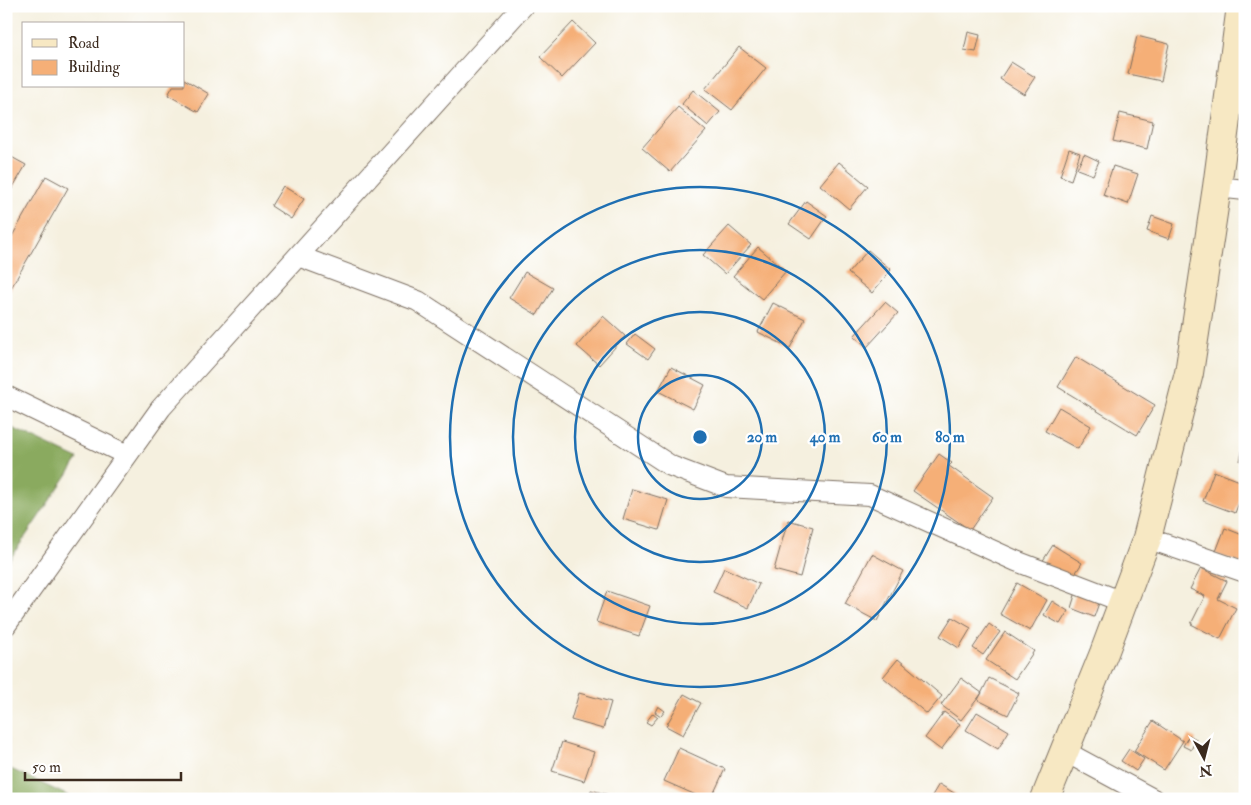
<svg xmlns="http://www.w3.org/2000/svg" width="1251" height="805" viewBox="0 0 1251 805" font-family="'IM FELL Double Pica',serif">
<rect width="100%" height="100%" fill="#fff"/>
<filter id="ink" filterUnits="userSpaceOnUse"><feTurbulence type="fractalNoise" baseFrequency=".02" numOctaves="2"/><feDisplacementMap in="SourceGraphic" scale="10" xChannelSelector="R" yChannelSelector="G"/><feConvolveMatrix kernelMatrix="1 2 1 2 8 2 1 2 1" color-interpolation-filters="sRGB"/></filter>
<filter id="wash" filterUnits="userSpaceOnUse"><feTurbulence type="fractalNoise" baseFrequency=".0096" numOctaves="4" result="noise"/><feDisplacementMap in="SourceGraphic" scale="20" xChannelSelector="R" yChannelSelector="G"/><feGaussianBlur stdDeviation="1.12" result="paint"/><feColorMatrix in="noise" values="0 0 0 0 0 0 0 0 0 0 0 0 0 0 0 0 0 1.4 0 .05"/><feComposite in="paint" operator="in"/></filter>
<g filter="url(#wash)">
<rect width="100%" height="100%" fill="#f5f0df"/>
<path fill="#8aaa5e" stroke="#626a3e" d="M6 425 78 459 6 565Z
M11 769 75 799H6V777Z"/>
<g id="blocks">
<path fill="#f5af77" d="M573 22 595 43 562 78 540 57Z
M968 32 980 35 976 52 964 50Z
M1137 36 1169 44 1161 81 1128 74Z
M739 47 766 68 732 110 705 89Z
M1011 62 1035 77 1024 94 1000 79Z
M184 79 209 94 198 112 168 95 173 86H184Z
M693 90 720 112 708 126 682 104Z
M678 107 706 131 670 172 642 148Z
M1120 113 1153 121 1147 149 1113 141Z
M1069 149 1080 153 1071 180 1060 176Z
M6 154 26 165 6 199Z
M1084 154 1099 161 1093 175 1077 169Z
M839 162 868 186 849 209 820 185Z
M1113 166 1138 174 1128 204 1103 195Z
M46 176 68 188 6 297V247Z
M283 186 304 199 291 219 271 206Z
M806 201 827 216 811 239 789 224Z
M1152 216 1174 224 1169 239 1147 231Z
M729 226 751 245 725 274 703 255Z
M758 247 786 271 762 299 733 276Z
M868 250 891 270 872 293 848 273Z
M525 272 553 288 537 315 509 298Z
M885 302 898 313 867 347 854 336Z
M773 303 805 319 790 348 758 332Z
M603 316 625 336 599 365 577 346Z
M635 334 655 349 648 359 627 344Z
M1076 357 1155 405 1137 435 1058 387Z
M671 367 705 385 693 409 658 391Z
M1059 407 1091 426 1078 449 1045 431Z
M1244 443H1245V462L1240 461Z
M939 454 952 463 949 466 993 497 970 530 913 491Z
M1214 471 1245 483V487L1235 513 1203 501Z
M632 489 668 500 659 530 623 519Z
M788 520 813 527 800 577 774 570Z
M1225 528 1245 536V565L1215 554Z
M1053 545 1082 563 1071 580 1042 562Z
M872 554 903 571 877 621 845 604Z
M724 568 759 584 748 608 713 592Z
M1201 568 1227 581 1218 599 1236 608 1220 639 1191 624 1205 596 1190 589Z
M1017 583 1047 600 1030 631 1000 614Z
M607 591 650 606 639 636 596 622Z
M1076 592 1100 600 1094 617 1071 608Z
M1052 601 1068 611 1060 624 1044 615Z
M952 617 971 628 959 648 940 636Z
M989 624 1000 632 983 655 973 648Z
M1005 632 1034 651 1015 679 986 660Z
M898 659 942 696 927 714 883 677Z
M961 678 982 693 961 720 941 705Z
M989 678 1019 693 1008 715 978 700Z
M579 693 611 702 603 729 571 720Z
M684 694 701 703 683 735 666 726Z
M658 706 665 711 661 716 655 712Z
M944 712 960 724 941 750 925 738Z
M977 712 1009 731 998 749 966 730Z
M653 713 658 717 651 725 646 722Z
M1153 721 1183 741 1164 770 1134 751Z
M1189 735 1196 739 1191 750 1183 746Z
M562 742 594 752 584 781 552 771Z
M679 748 725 769 711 799H705L664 781Z
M1129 749 1144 759 1136 771 1121 761Z
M939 784 964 799H930Z
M591 790 621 798V799H588Z"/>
</g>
</g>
<g filter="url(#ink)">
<use href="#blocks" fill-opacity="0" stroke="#7c6f62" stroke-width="1"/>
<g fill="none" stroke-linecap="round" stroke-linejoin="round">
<g stroke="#7c6f62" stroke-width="22">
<path id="street" d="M1217 187 1245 190
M298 256 418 301 671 466 726 487 870 495 1016 561 1123 602
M6 396 127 455
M1147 538 1245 572
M6 625 161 408 523 6
M1064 751 1153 799"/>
</g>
<g stroke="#7c6f62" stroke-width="30">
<path id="secondary" d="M1045 799 1104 653 1147 538 1189 373 1217 187 1241 6"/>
</g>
<use href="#street" stroke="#fff" stroke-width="20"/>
<use href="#secondary" stroke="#f7e8c3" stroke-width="28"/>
</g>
</g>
<g fill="none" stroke="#1f6fb2" stroke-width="2.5">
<circle cx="700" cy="437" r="62"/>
<circle cx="700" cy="437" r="125"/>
<circle cx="700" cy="437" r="187"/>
<circle cx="700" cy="437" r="250"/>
</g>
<circle cx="700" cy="437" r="8" fill="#1f6fb2" stroke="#fff" stroke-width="2.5"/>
<g font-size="15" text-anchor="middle" font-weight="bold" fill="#1f6fb2" stroke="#fff" stroke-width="4.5" stroke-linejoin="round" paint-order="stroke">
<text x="762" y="442">20 m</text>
<text x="825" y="442">40 m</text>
<text x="887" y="442">60 m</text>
<text x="950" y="442">80 m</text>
</g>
<rect width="1251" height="805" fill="none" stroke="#fff" stroke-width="25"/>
<rect x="22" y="22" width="162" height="65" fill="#ffffff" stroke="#b1aaa5"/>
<rect x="32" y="39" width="25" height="8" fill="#f7e8c3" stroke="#b1aaa5"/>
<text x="68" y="48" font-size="15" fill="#3b2a1e">Road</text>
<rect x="32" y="60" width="25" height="15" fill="#f5af77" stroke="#b1aaa5"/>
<text x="68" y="72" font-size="15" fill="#3b2a1e">Building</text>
<g transform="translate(1204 758) rotate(173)" stroke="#ffffff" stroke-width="4" paint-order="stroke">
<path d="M0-4L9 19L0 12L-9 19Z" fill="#3b2a1e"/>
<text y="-8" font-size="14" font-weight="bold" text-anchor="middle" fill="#3b2a1e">N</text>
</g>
<path d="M25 772v8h156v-8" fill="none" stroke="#3b2a1e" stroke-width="2.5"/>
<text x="32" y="772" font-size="15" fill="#3b2a1e" stroke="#ffffff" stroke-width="4" paint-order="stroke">50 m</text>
</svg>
